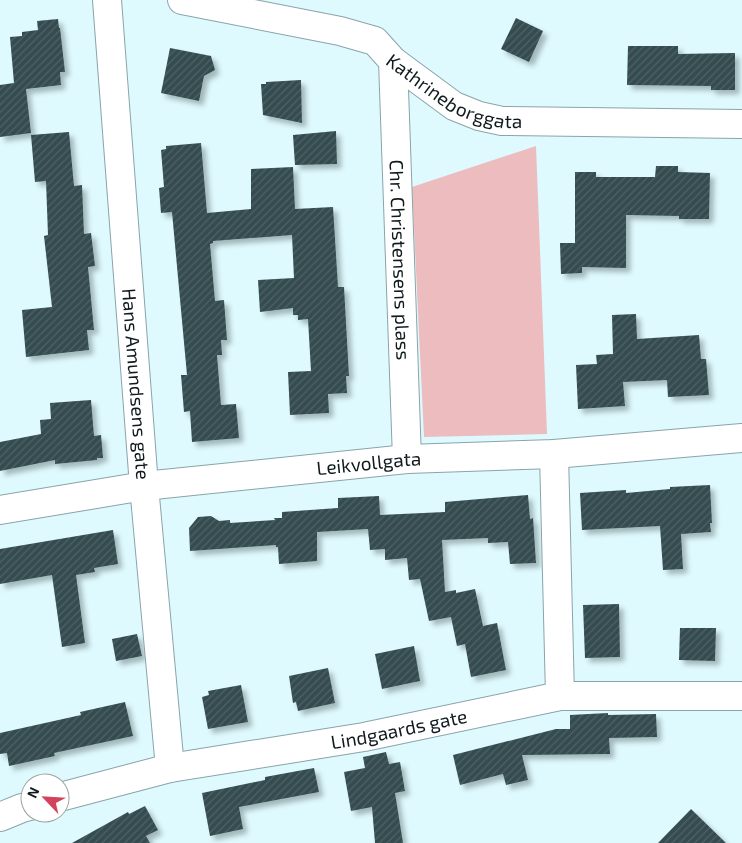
<svg xmlns="http://www.w3.org/2000/svg" width="742" height="843" viewBox="0 0 742 843" font-family="'Exo 2',sans-serif">
<defs>
<pattern id="building-hatch" width="6" height="6" patternUnits="userSpaceOnUse" patternTransform="scale(1.25)"><rect width="6" height="6" fill="#344c50"/><path d="M-1 1l2-2M0 6l6-6M5 7l2-2" fill="none" stroke="#4e6265"/></pattern>
<filter id="shadow"><feDropShadow dx="4.5" dy="4.5" stdDeviation="2.5" flood-color="#0004"/></filter>
</defs>
<rect width="100%" height="100%" fill="#defafe"/>
<path fill="#ecbcbe" d="M536 146 547 434 424 437 412 187Z"/>
<path fill="url(#building-hatch)" filter="url(#shadow)" d="M516 18 543 31 529 62 501 49Z
M58 19 59 28H60L65 72H60L61 85 26 89 31 133 0 137V85L14 83 10 37 22 36V32L38 30 37 21Z
M628 46H678V54L735 53V90H711V86L627 85Z
M170 48 211 56 215 70 204 76 199 101 161 93Z
M301 80 302 123 263 115 261 84H266V82Z
M336 131 337 164 295 165 293 135Z
M69 132 74 186 82 185 84 234 91 233 95 266 88 267 94 330H87L89 350 26 357 22 310 52 307 44 236 48 235 46 181 35 182 31 135Z
M201 143 207 213 251 209V169L293 167 295 209 333 207 338 287H344L349 376H346L347 393 328 394 329 413 290 415 288 372 311 371 308 319 298 320V315H293V308L260 312 258 280 294 278 292 235 213 241V243L210 244 215 301 224 300 227 340H221L222 355H217L221 405 236 404 239 438 192 442 190 411 184 412 181 375H187L172 212 161 213 159 188 164 187 161 150 166 149V146Z
M656 166H678V172L710 173 709 219H679V216L626 215V268L582 267V273L561 274 560 243H575V172H596V177H655Z
M636 314 637 339 699 335 701 359H706L709 395 668 397 667 380 623 382 625 406 578 409 576 365 597 364 596 355 613 354 612 315Z
M91 400 94 436 101 435 103 458H97V460L55 464V460L0 471V442L41 434 40 420 51 419 50 403Z
M710 485 712 523H710L711 532 681 534 683 569 663 570 660 526 582 530 580 493 626 490V493L670 489V487Z
M528 495 530 519 533 518 536 563 510 564 508 542 488 543V538L442 540 445 592 456 590V593L475 589 483 626 497 623 506 670 471 677 465 644 457 646 451 617 429 621 420 579 409 580 407 558 385 560V549L370 550 368 529 317 532V561L279 564 278 547H276V545L190 551 189 528 198 517 211 516 219 521 230 520V523L275 520 274 518H282V512L338 508V498L379 496 380 515 445 512V502Z
M113 530 118 564 94 568 95 572 76 575 85 643 62 647 52 575 0 584V549Z
M619 604 620 657 585 658 583 605Z
M680 628H716L715 661 679 660Z
M137 634 142 656 116 661 112 639Z
M414 646 420 681 382 689 375 654Z
M328 668 335 703 298 711 296 702 293 703 289 676Z
M241 685 248 722 208 729 202 697 209 695 208 691Z
M125 702 133 736 54 753 55 756 9 766 7 753 0 754V733L81 715 80 712Z
M608 713V715L656 714 657 737 609 738 610 754 522 755 528 780 506 785 503 774 460 785 453 755 556 729H570V715Z
M386 752 389 764 400 762 405 791 395 793 403 843H375L372 807 351 811 344 772 365 768 363 757Z
M314 768 319 792 239 807 243 829 210 836 202 793 265 780V777Z
M145 806 158 830 146 836 150 843H72L128 812 129 814Z
M691 809 726 843H658Z"/>
<g fill="none" stroke-linecap="round" stroke-linejoin="round">
<g stroke="#8aa4a9" stroke-width="30">
<g id="minor">
<path id="s1" d="M107 0 144 486 170 768"/>
<path id="s2" d="M182 0 340 31 375 41 393 61 454 106 479 116 502 121 742 124"/>
<path id="s3" d="M393 61 407 459"/>
<path d="M554 454 560 696"/>
<path id="s4" d="M0 510 144 486 407 459 554 454 742 438"/>
<path id="s5" d="M60 797 170 768 364 737 560 696H742"/>
<path d="M0 817 22 808 30 806"/>
</g>
</g>
<use href="#minor" stroke="#fff" stroke-width="28"/>
</g>
<g text-anchor="middle" stroke-width="5" stroke-linejoin="round" paint-order="stroke">
<g font-size="19" fill="#101a1c" stroke="#fff">
<text dy="7" stroke="none"><textPath href="#s2" startOffset="295">Kathrineborggata</textPath></text>
<text dy="7" stroke="none"><textPath href="#s3" startOffset="199">Chr. Christensens plass</textPath></text>
<text dy="7" stroke="none"><textPath href="#s1" startOffset="385">Hans Amundsens gate</textPath></text>
<text dy="7" stroke="none"><textPath href="#s4" startOffset="372">Leikvollgata</textPath></text>
<text dy="7" stroke="none"><textPath href="#s5" startOffset="346">Lindgaards gate</textPath></text>
</g>
</g>
<g transform="translate(45 798) rotate(295)"><circle r="24" fill="#ffffff" stroke="#9fa3a4"/>
<path d="M0-4L9 19L0 12L-9 19Z" fill="#d3435b"/>
<text y="-8" font-size="14" font-weight="bold" text-anchor="middle" fill="#101a1c">N</text>
</g>
</svg>
